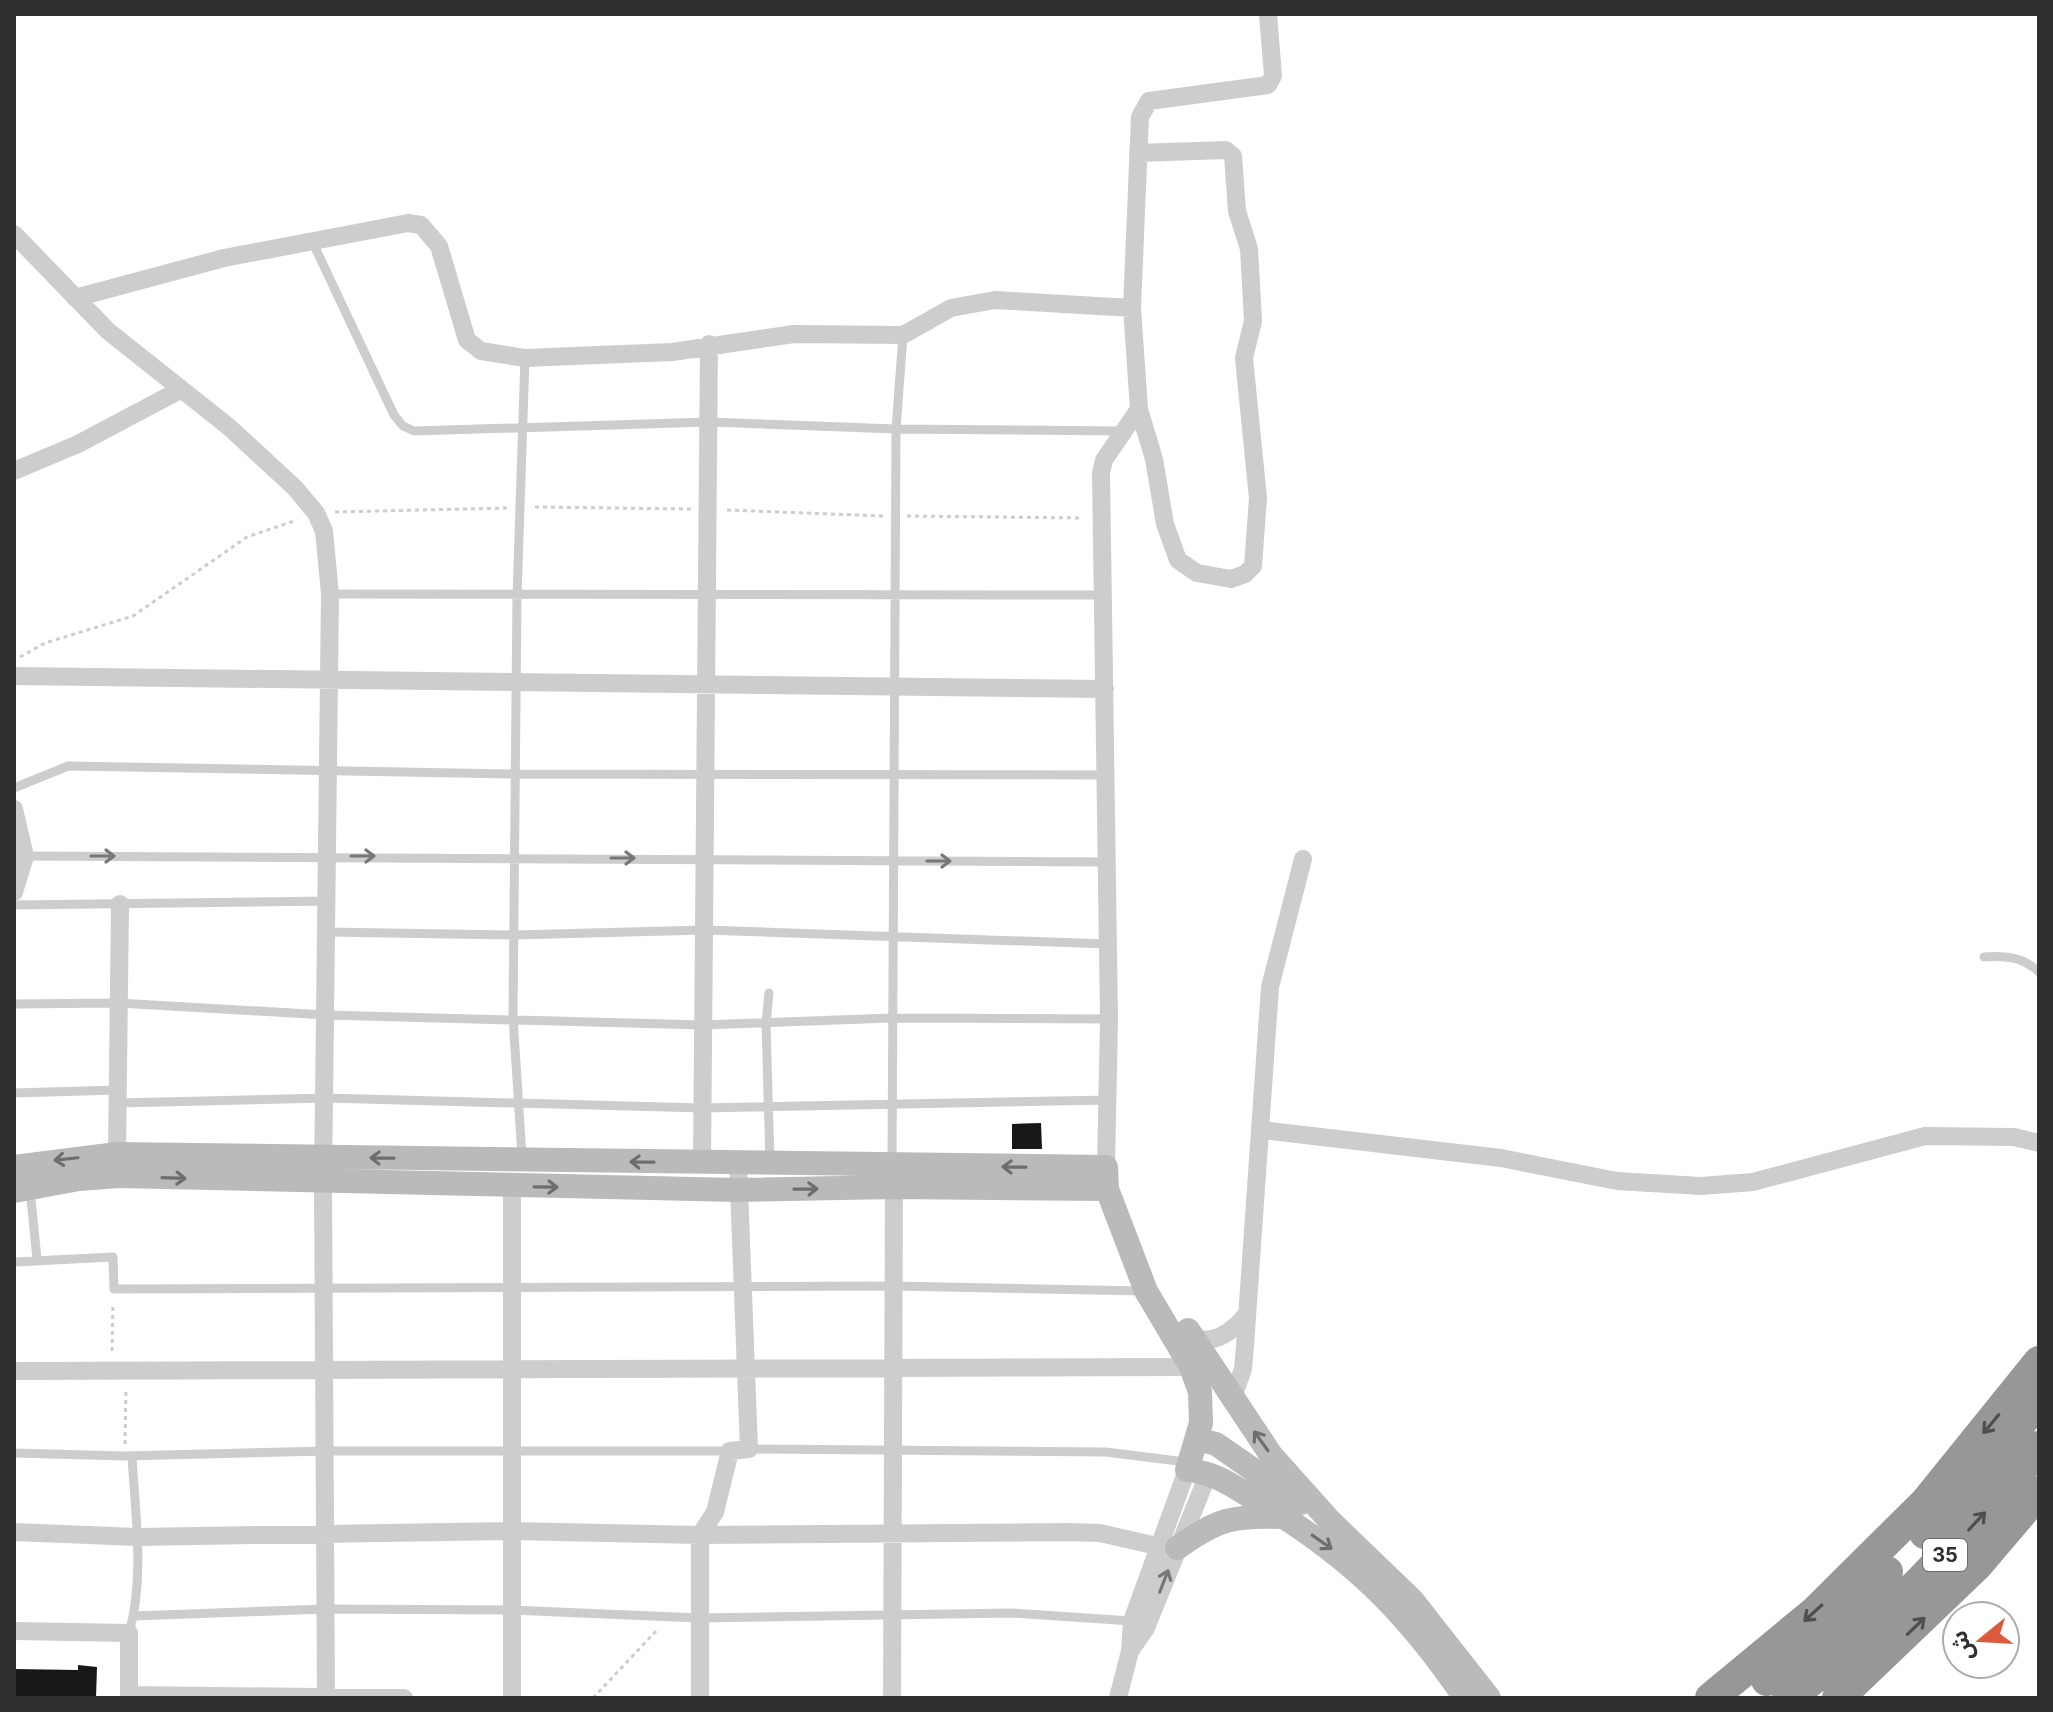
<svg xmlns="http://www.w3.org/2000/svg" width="2053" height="1712" viewBox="0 0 2053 1712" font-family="Inter,'Noto Sans Arabic',sans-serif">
<rect width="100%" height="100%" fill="#fff"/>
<path fill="#171717" d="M1041 1123 1042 1149H1012V1124Z
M78 1665 97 1667 96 1698H14V1669L78 1670Z"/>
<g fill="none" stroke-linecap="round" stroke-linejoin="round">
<path stroke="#cdcdcd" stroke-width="3" stroke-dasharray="4 4" stroke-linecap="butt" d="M535 507 691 509
M727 510 883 516
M335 512 508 508
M907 516 1083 518
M20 657 45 643 133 616 247 537 297 520
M112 1351 113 1303
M125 1444 126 1388
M593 1698 657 1630"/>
<path stroke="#cdcdcd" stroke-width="9" d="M312 241 394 415 403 426 414 431 709 422 896 429 1122 431
M330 594 1103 595
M14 788 68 766 516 774 1106 775
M25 856 1107 862
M14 905 328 901
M327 932 515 935 704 930 1108 944
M1984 957C2005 955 2023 957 2039 972
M769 993 766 1024 770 1162
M14 1004 118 1003 326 1015 703 1025 891 1018 1109 1019
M14 1093 117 1090
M117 1103 326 1098 702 1108 1108 1100
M522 1157 513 1017 517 596 525 358
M892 1163 896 429 903 335
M30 1189 37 1259
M14 1262 113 1257 114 1289 893 1286 1144 1291
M749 1449 1106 1452 1186 1462
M14 1453 124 1456 325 1451H730
M134 1616 326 1609 511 1610 699 1618 1011 1613 1132 1621
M129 1633C145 1578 135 1512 132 1456"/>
<path stroke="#cdcdcd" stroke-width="18" d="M1138 153 1226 150 1233 156 1237 211 1249 249 1253 321 1244 358 1258 498 1253 566 1245 574 1231 579 1197 573 1178 560 1165 524 1154 459 1139 409
M14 234 108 331 229 427 295 488 316 513 324 531 330 594 323 1183 326 1698
M75 298 224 258 408 223 421 225 439 246 467 340 481 351 525 358 672 352 794 334 903 335 951 308 995 300 1132 308
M14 471 78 444 180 390
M14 676 1105 689
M14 809 25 856 14 892
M1262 1130 1501 1158 1617 1181 1701 1186 1753 1182 1925 1136 2014 1137 2039 1143
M117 1154 120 904
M702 1163 709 344
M1106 1167 1109 1019 1101 473 1104 460 1139 409 1132 308 1140 117 1149 101 1268 85 1273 76 1268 14
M1192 1337C1214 1346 1232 1332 1246 1315
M14 1371 1191 1367
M1232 1400 1243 1369 1245 1346 1270 987 1303 859
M14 1532 137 1537 511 1531 700 1535 1068 1532 1100 1533 1157 1546
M14 1631 129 1633V1698
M1130 1651 1146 1628 1209 1472
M129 1695 404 1698
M512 1698V1187
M700 1698V1535L715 1512 730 1451 749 1449 738 1163
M892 1698 894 1187
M1118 1698 1130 1651 1132 1621 1187 1470"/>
<path stroke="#bababa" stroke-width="24" d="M14 1167 117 1154 1106 1167 1107 1189 1146 1291 1191 1367 1200 1392 1201 1423 1187 1470C1215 1472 1234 1487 1258 1501 1350 1556 1405 1610 1465 1698
M14 1191 79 1179 119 1176 737 1190 894 1187 1107 1189
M1188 1330 1271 1455 1330 1521 1412 1600 1489 1698
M1197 1439 1216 1444 1301 1503
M1177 1548C1217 1519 1234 1515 1282 1517"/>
<path stroke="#979797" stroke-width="32" d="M1925 1533 1960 1497 2039 1400
M1767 1680 1828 1632 1887 1572
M1711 1698 1815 1612 1926 1502 2039 1362
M1788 1698C1883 1628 1964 1538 2039 1447
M1838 1698 1977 1565 2039 1492"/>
</g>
<defs><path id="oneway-shaft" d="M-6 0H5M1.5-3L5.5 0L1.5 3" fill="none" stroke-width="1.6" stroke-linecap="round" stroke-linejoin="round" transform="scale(2)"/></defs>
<g stroke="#777">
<use href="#oneway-shaft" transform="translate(103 856)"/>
<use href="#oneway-shaft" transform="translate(363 856)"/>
<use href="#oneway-shaft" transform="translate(623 858)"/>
<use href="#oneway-shaft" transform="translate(939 861)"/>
<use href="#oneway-shaft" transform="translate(1164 1581) rotate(-69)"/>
</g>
<g stroke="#6e6e6e">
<use href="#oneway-shaft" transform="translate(382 1158) rotate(-179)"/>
<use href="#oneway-shaft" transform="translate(66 1159) rotate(174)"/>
<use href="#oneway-shaft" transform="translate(642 1162) rotate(-179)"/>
<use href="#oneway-shaft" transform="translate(1014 1167) rotate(-179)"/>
<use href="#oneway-shaft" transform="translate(174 1178) rotate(2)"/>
<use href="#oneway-shaft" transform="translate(546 1187) rotate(1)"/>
<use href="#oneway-shaft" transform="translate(806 1189) rotate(-1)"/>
<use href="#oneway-shaft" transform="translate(1261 1441) rotate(-126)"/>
<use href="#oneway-shaft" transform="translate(1322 1542) rotate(35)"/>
</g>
<g stroke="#4f4f4f">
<use href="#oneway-shaft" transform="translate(1991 1424) rotate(130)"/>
<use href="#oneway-shaft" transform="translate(1977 1521) rotate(-47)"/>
<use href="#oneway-shaft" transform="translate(1813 1613) rotate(138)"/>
<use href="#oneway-shaft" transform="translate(1916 1626) rotate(-44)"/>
</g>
<g text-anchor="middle" stroke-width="8" stroke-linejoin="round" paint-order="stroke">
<rect fill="#fff" stroke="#6e6e6e" stroke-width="2" x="1923" y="1539" width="44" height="32" rx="6"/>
<g font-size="20" font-weight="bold" fill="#303030">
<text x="1945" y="1562">35</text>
</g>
</g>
<rect width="2053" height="1712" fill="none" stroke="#303030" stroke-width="32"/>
<g transform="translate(1981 1640) rotate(252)"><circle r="38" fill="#ffffff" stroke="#acacac" stroke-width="2"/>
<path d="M0-6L14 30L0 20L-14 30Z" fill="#dc5a3d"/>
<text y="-12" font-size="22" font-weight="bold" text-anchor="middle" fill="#303030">ش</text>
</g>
</svg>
